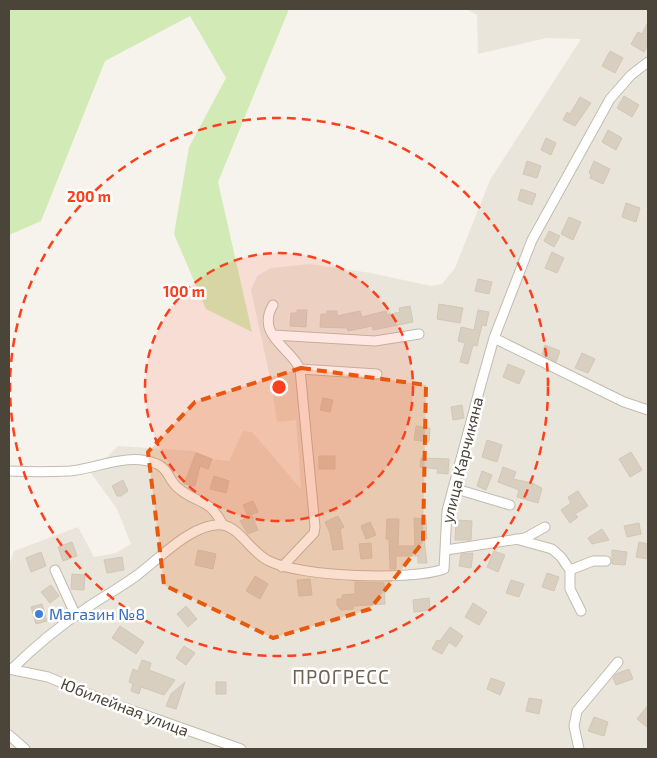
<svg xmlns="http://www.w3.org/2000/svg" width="657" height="758" viewBox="0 0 657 758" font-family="'Exo 2',sans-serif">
<rect width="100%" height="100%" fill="#f6f3ec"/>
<path fill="#eae5da" d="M466 9H648V749H9V566L14 551 78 527 94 557 116 553 131 544 117 509 91 473 118 446 194 451 213 459 229 461 243 431 252 432 301 489 296 420 277 422 271 382 251 290 257 276 271 268 310 264 371 273 431 286 442 284 455 268 490 180 581 39 547 38 478 54 477 15Z"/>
<path fill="#d2eab5" d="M9 9H289L218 182 252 332 206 309 174 234 189 147 226 78 190 16 105 61 41 221 9 235Z"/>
<path fill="#d8cfc1" stroke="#d3c7b4" d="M648 22V45L644 52 631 44 638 32 642 34Z
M610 51 623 58 615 73 602 66Z
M624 96 639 105 632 117 617 108Z
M580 97 591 103 575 126 563 120 567 112 570 114Z
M608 130 622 138 616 150 602 142Z
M546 138 556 143 551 155 541 150Z
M527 161 541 166 537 178 523 174Z
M594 161 610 169 603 184 590 178 591 174 589 173Z
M521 189 536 194 532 205 518 200Z
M626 203 640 208 636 222 622 217Z
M569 217 581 222 573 240 561 234Z
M549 231 560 236 554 247 544 241Z
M552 252 564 258 557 273 545 268Z
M478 279 492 282 489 294 475 291Z
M439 304 463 308 460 323 437 319Z
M410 306 413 322 373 330 372 326 348 331 347 328 320 327 321 314H327V311H337V316L360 311 362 317 386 311 387 315 400 312 399 308Z
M297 310H307L306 327 290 326 291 313H297Z
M478 310 489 312 486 326 482 325 477 346 473 345 468 364 460 362 465 343 458 341 461 327 474 330Z
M545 345 560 351 556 362 542 354Z
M582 353 595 359 588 373 575 368Z
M508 364 525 371 519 384 503 377Z
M323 398 333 400 330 412 320 410Z
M462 405 464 418 453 420 451 407Z
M416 426 430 428 429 442 414 440Z
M487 440 502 445 497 462 482 457Z
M631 452 642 470 630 477 619 459Z
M196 453 212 459 208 469 200 466 195 486 184 484Z
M319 456H335V469H319Z
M421 458 449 459 448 474 437 473 438 469 420 467Z
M503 467 516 472 513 479 532 483 542 488 538 503 517 497 519 490 498 482Z
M482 471 492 475 486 490 477 486Z
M214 476 229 481 226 493 210 489Z
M123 480 128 491 121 496H117L112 486Z
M578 491 588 506 575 514 578 517 570 523 561 510 571 503 568 497Z
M253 501 258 512 248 516 243 505Z
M252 516 258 530 248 534 240 521Z
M338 516 344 527 340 529 343 549 333 550 330 533 325 522Z
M414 518 426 519 427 539H424L427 563H418V556H396V569H390L389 539H386L387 519H399L398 546H415Z
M456 520 472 521 471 540H455Z
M370 522 376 535 366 539 361 526Z
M639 523 641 534 627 537 624 526Z
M602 529 609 540 592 544 588 538Z
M72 542 77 556 63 561 58 547Z
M639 542 648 544V559L636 557Z
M371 543 372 558 361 559 359 544Z
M198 550 216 554 213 569 195 565Z
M612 550 627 552 625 565 612 564Z
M494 551 505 555 498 572 487 567Z
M41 552 46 566 31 572 26 558Z
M473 553 471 568 459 566 461 554Z
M122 557 124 570 107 573 104 560Z
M547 573 559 577 554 591 542 587Z
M72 574 85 575 84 590 71 589Z
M255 576 268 584 260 599 246 591Z
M310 579 312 595 299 596 297 580Z
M511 580 524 584 519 597 506 593Z
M355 582 384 583 385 604 353 606V609L341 610 337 605V599H342V595L355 594Z
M51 585 59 596 50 603 41 592Z
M429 598 430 610 414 612 413 600Z
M473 603 487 612 479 625 465 617Z
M42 604 47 621 36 624 31 607Z
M186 606 197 619 188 627 177 614Z
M120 626 144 642 136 654 112 638Z
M450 627 463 636 456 647 449 642 442 654 432 649 437 640 440 641Z
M184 646 195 653 186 665 176 658Z
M142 660 151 663 149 670 175 680 164 695 141 687 139 694 131 691 133 684 129 682 133 669 138 671Z
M629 669 633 679 616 685 613 678 616 674Z
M491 678 505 683 500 695 487 689Z
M185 682 176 709 166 706 171 694Z
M216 682H226V694H216Z
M529 698 542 700 539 714 526 711Z
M648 705V728L637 719Z
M594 717 608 722 604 736 588 731Z"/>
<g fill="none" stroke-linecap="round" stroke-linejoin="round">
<g stroke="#c2bbae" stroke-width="11">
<path id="minor" d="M273 305C255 335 292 349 300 369L315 527 314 533 282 567
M273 335 375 341 419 334
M494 338 624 402 648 410
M300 369 377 374
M9 471C29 472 51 472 70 471 99 468 128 452 157 464 168 468 169 480 177 487 197 505 208 496 223 525
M453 488 510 505
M516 539 552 549 561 557 570 570V589L581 611
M446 550 525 538 545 527
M55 570 76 616
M570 570 593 561H606
M9 669 48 677 108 702 241 749
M12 669C35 646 61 625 88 607 104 596 121 587 136 576 158 560 193 522 222 525 240 527 251 553 269 561 301 577 411 581 444 569L447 511 481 384 494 338 532 240 610 99 631 75 648 62
M9 735 25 749
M579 749 574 726 577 711 618 662"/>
</g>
<use href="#minor" stroke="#fff" stroke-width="9"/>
</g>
<path fill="#e8590c" fill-opacity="0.2" stroke="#e8590c" stroke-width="4" stroke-dasharray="10 6" stroke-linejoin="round" d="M301 368 426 385 423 542 370 609 273 638 164 585 148 452 195 402Z"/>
<circle cx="279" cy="387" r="134" fill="#fc3f1d" fill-opacity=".12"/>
<g fill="none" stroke="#fc3f1d" stroke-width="2.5" stroke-dasharray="9 6">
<circle cx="279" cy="387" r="134"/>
<circle cx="279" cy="387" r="269"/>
</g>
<circle fill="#3f7fe0" stroke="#fff" stroke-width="2" cx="39" cy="614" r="5"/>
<g text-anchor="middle" stroke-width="5" stroke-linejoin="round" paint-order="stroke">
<g font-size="16" fill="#4b4439" stroke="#fff">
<text transform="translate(462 460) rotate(-76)" y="6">улица Карчикяна</text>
<text transform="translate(125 707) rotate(21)" y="6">Юбилейная улица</text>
</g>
<g font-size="16" fill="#366cbe" stroke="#fff" text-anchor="start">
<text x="49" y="620">Магазин №8</text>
</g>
<g font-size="19" letter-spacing="1" fill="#6e6250" stroke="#fff">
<text x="341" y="684">ПРОГРЕСС</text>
</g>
</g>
<circle cx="279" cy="387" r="8" fill="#fc3f1d" stroke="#fff" stroke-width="2.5"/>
<g font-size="15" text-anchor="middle" font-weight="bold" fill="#fc3f1d" stroke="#fff" stroke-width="5" stroke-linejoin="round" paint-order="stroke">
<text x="89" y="202">200 m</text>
<text x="184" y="297">100 m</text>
</g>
<rect width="657" height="758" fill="none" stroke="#4b4439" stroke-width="20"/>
</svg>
